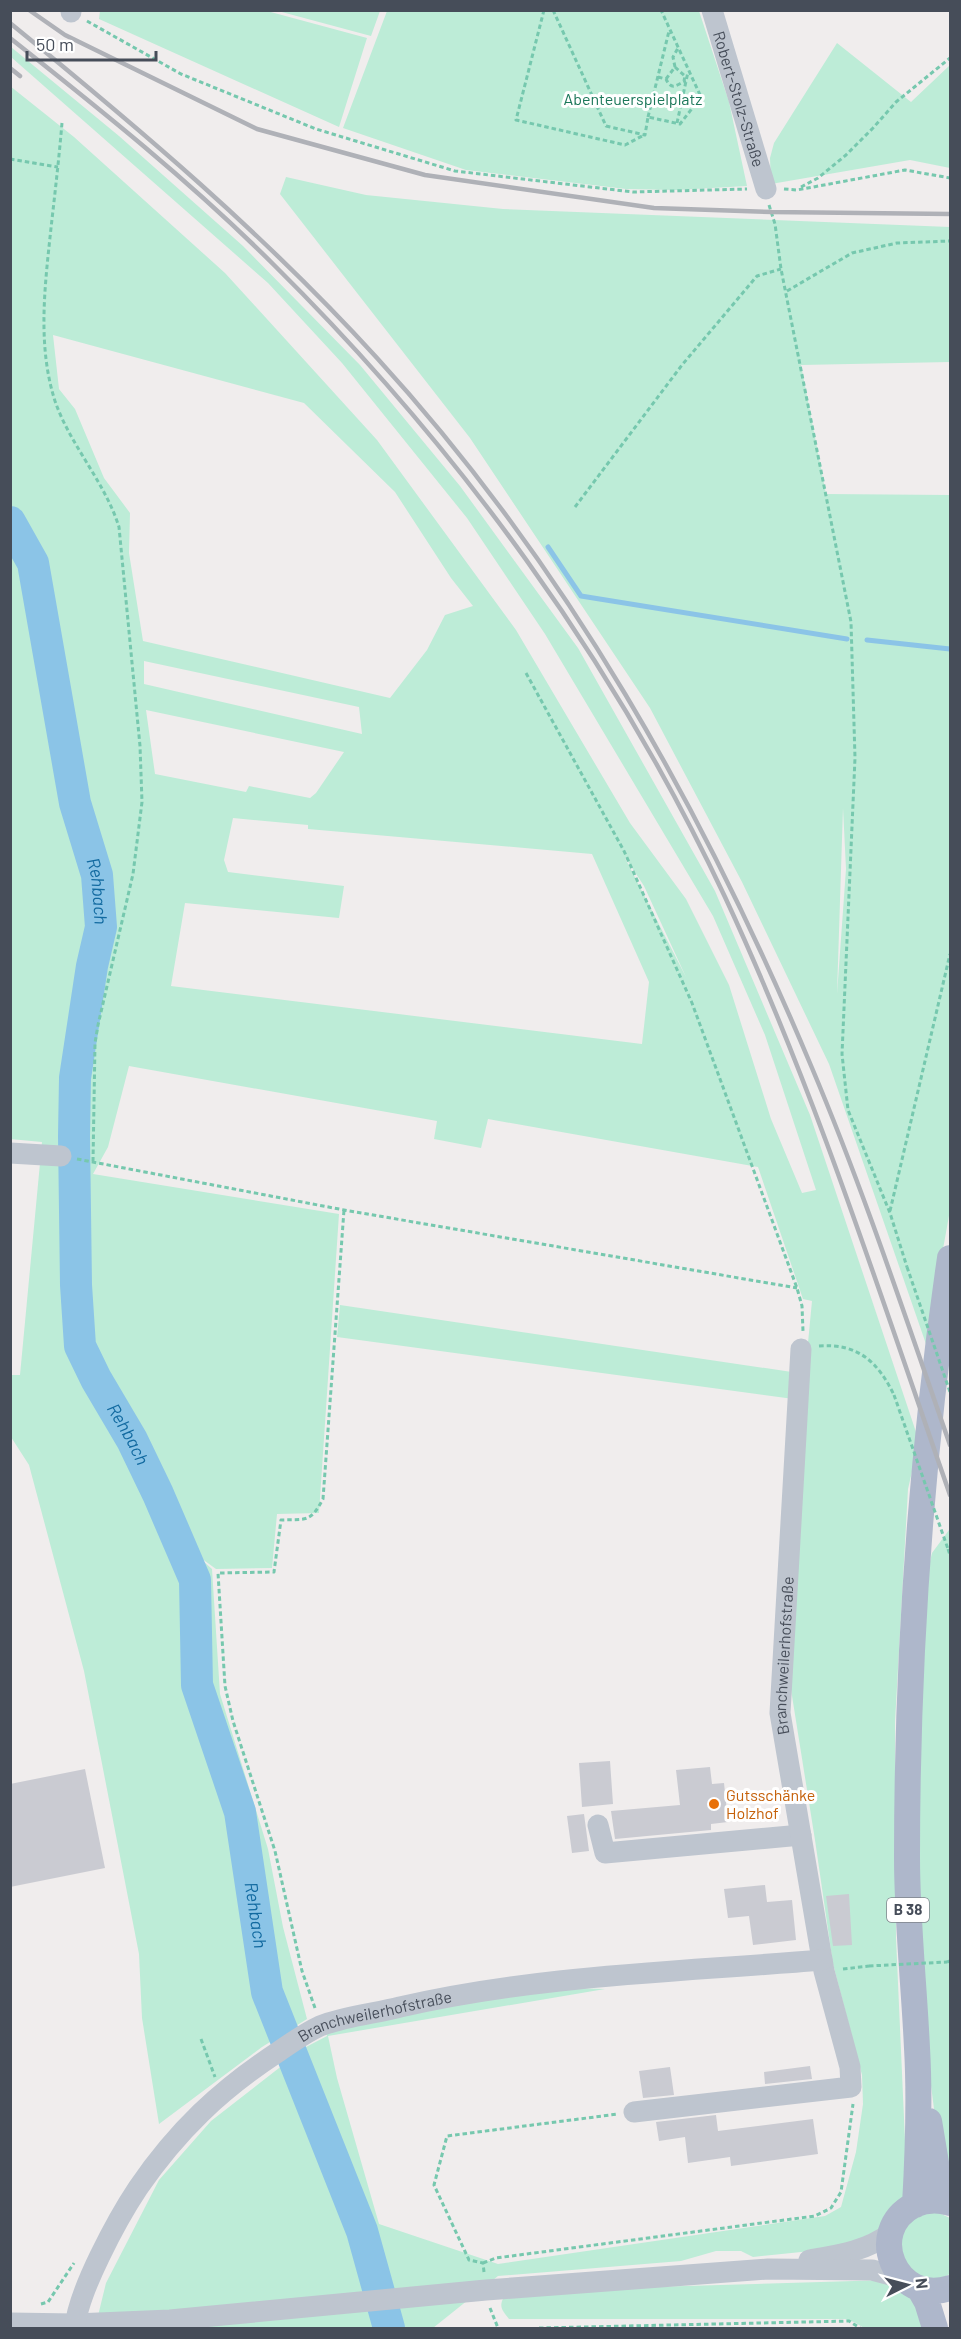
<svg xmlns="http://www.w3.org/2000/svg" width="961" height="2339" viewBox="0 0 961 2339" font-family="Barlow,sans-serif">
<rect width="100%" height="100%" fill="#f0eded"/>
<path fill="#bdecd7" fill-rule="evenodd" d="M100 11H267L367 38 339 127 99 19Z
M278 11H380L371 36Z
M387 11H699L729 102 747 186 676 190 626 189 466 170 343 128Z
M837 43 911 102 950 65V168L910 160 771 184 770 158 774 143Z
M11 47 119 136 243 246 360 365 460 486 578 648 715 891 810 1115 919 1441 908 1489 895 1722 896 1938 906 2163 905 2194 882 2228 850 2247 753 2257 741 2251H716L681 2261 498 2276 433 2328H95L106 2283 159 2180 211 2121 306 2047 327 2036 323 2017 460 1985 605 1989 328 2036 337 2078 379 2224 498 2264 825 2216 841 2207 856 2152 863 2104 862 2075 833 1964 815 1840 789 1677 801 1400 337 1337 340 1305 805 1374 812 1301 803 1299 758 1167 488 1119 481 1148 434 1139 437 1121 129 1066 108 1147 93 1174 339 1214 319 1513 277 1514 272 1568 216 1569 194 1553 212 1569 220 1694 268 1849 283 1927 307 2019 262 2047 159 2124 142 2018 139 1954 84 1671 29 1465 11 1437V1375H20L42 1142 10 1139V86L74 137 225 273 377 440 516 630 630 823 686 899 729 985 771 1119 802 1193 816 1190 765 1035 713 916 545 634 467 518 342 363 268 283 11 57ZM53 335 304 403 395 492 451 578 473 606 445 615 427 650 390 698 143 641 129 553 130 513 104 478 75 409 59 389ZM144 661 359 707 362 734 144 684ZM146 710 344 752 316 793 310 798 249 786 246 792 155 774ZM233 818 308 825V829L592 854 649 982 642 1044 171 986 185 903 339 918 344 886 228 872 224 860ZM625 857 644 886 686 977 625 858Z
M286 177 366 195 503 209 950 227V362L801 365 826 494 950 495V1210L926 1344 829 1064 742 882 650 708 470 438 280 194ZM843 808 846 869 837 994Z
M949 1530 950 1534V2188L940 2156 921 2007 919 1756 926 1578 932 1553Z
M937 2212 950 2218V2274C903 2301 875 2214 937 2212Z
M888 2280C909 2287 919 2308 925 2328H864L854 2322 845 2319H509C503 2311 498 2307 504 2297L616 2288Z"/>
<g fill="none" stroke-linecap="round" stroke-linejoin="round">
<path stroke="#8bc4e7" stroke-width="5" d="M548 547 581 596 847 639
M867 640 950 649"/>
<path stroke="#8bc4e7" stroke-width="32" id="s1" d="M10 522 33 563 75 803 97 875 101 927 92 966 75 1078 74 1136 76 1285 80 1346 96 1379 132 1440 158 1494 195 1580 197 1685 240 1812 267 1992 362 2231 389 2328"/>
</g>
<path fill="#cacbd2" d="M610 1761 613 1804 582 1807 579 1763Z
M710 1767 712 1784 724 1783 728 1822 711 1824V1830L615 1839 611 1811 680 1805 676 1770Z
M85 1769 105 1868 10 1887V1784Z
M584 1814 589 1851 572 1853 567 1816Z
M765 1885 767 1902 792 1900 796 1940 753 1945 749 1916 728 1918 724 1889Z
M849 1894 852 1945 833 1946 826 1896Z
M810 2066 812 2079 765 2084 764 2072Z
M670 2067 674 2095 643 2098 639 2071Z
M716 2115 718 2131 813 2119 818 2154 731 2166 730 2157 688 2163 685 2137 659 2141 656 2122Z"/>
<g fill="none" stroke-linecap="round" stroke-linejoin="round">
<path stroke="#76c8ae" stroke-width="3" stroke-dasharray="4.5 3" stroke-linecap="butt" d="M544 10 516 120 625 145 644 135
M553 10 606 126 645 135 648 117 680 124 701 97 661 10
M87 21 181 74 316 129 455 171 633 192 747 189
M675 67 673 57 678 48
M658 77 666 79C672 92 677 84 686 81
M666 79 675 67 685 76 684 81
M648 117 669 31
M62 123C59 158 55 193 51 228 45 285 37 345 55 401 70 445 105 482 119 527L140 746 142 802 133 874 98 1025 95 1043 93 1162
M677 123 688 72
M10 159 58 167
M801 187 818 178 846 155 873 128 896 102 950 58
M784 189 797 190 905 170 950 178
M769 205 775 224 781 269 851 622 855 758 842 1054 848 1110 890 1213 907 1267
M787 291 852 253 897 243 950 241
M575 507 682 365 757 276 781 269
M526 673 624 851 692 1003 797 1288 802 1306 803 1331
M77 1159 344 1210 797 1288
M890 1211 950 954
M819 1346C858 1343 878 1362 894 1395
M948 1549 950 1555
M947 1962 950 1961
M843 1969 869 1966
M315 2008 302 1971 275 1851 233 1721 225 1686 218 1573 274 1572 281 1520C307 1519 310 1523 323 1499L344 1210
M201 2039 215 2077
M483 2263 496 2258 815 2216 831 2208 841 2192 853 2104
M484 2272 483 2263 469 2260 434 2185 447 2136 618 2114
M41 2304 48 2302 74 2263
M490 2308 498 2328
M539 2328 849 2321 860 2328"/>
<g stroke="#bec5cf" stroke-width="21">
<path id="s2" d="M712 10 766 189"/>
<path d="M71 12V10"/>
<path d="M10 1153 61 1156"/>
<path d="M598 1825 605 1853 801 1835"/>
<path id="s3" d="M634 2112 851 2087 850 2067 824 1971 780 1713 801 1349"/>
<path d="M809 2260C839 2255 867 2251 892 2232"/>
<path d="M10 2323 75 2324 170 2320 486 2290 768 2269 872 2270 902 2278"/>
<path id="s4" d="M75 2328C77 2293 118 2218 138 2188 177 2131 220 2090 278 2052 291 2043 305 2033 320 2026 342 2017 377 2013 400 2007 538 1975 681 1972 822 1960"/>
</g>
<path stroke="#aeb7cb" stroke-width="26" d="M929 2121 939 2181 946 2202
M950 2203C938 2199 925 2200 914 2205 864 2231 896 2306 950 2288
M915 2205C918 2153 920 2099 917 2048 914 1984 907 1921 907 1857 907 1657 921 1457 950 1258
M919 2288 927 2302 935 2328"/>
<path stroke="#afb1b7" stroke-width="4.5" d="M29 10 65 35 257 129 425 175 654 208 772 212 950 214
M10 23C140 129 264 234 377 358 567 566 704 810 812 1068 864 1191 906 1319 950 1445
M10 38C101 110 191 182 273 264 458 447 614 661 725 897 815 1090 880 1294 950 1495
M10 68 20 76"/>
<path stroke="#76c8ae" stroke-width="3" stroke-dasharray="4.5 3" stroke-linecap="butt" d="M907 1267 950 1392
M894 1395 948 1549
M869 1966 947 1962"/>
</g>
<circle fill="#e8710a" stroke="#fff" stroke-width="2" cx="714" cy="1804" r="6"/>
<g text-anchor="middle" stroke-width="6" stroke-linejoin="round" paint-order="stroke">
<rect fill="#fff" stroke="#7e828b" stroke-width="1.5" x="887" y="1898" width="42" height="24" rx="4.5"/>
<g font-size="15" font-weight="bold" fill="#464d59">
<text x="908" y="1915">B 38</text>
</g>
<g font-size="16" fill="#1b7759" stroke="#fff">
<text x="633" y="105">Abenteuerspielplatz</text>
</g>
<g font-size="16" fill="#464d59" stroke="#fff">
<text dy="6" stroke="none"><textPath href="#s2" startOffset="93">Robert-Stolz-Straße</textPath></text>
<text dy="6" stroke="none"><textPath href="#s3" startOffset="657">Branchweilerhofstraße</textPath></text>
<text dy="6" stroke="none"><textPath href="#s4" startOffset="456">Branchweilerhofstraße</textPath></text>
</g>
<g font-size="16" fill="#c56008" stroke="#fff" text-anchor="start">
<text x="726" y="1801">Gutsschänke<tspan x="726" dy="18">Holzhof</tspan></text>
</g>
<g font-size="18" font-style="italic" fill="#126aa0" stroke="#fff">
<text dy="6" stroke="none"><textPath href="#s1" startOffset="382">Rehbach</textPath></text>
<text dy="6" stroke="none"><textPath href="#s1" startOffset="940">Rehbach</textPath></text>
<text dy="6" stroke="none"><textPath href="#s1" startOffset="1444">Rehbach</textPath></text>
</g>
</g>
<rect width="961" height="2339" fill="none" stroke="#464d59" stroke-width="24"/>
<g transform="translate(907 2285) rotate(84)" stroke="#ffffff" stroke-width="4.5" paint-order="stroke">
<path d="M0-4.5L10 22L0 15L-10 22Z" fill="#464d59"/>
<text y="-9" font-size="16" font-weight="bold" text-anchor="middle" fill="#464d59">N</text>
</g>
<path d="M27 51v9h129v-9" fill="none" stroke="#464d59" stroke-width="3"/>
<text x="36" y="51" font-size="18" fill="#464d59" stroke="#ffffff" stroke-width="4.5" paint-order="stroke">50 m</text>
</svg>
